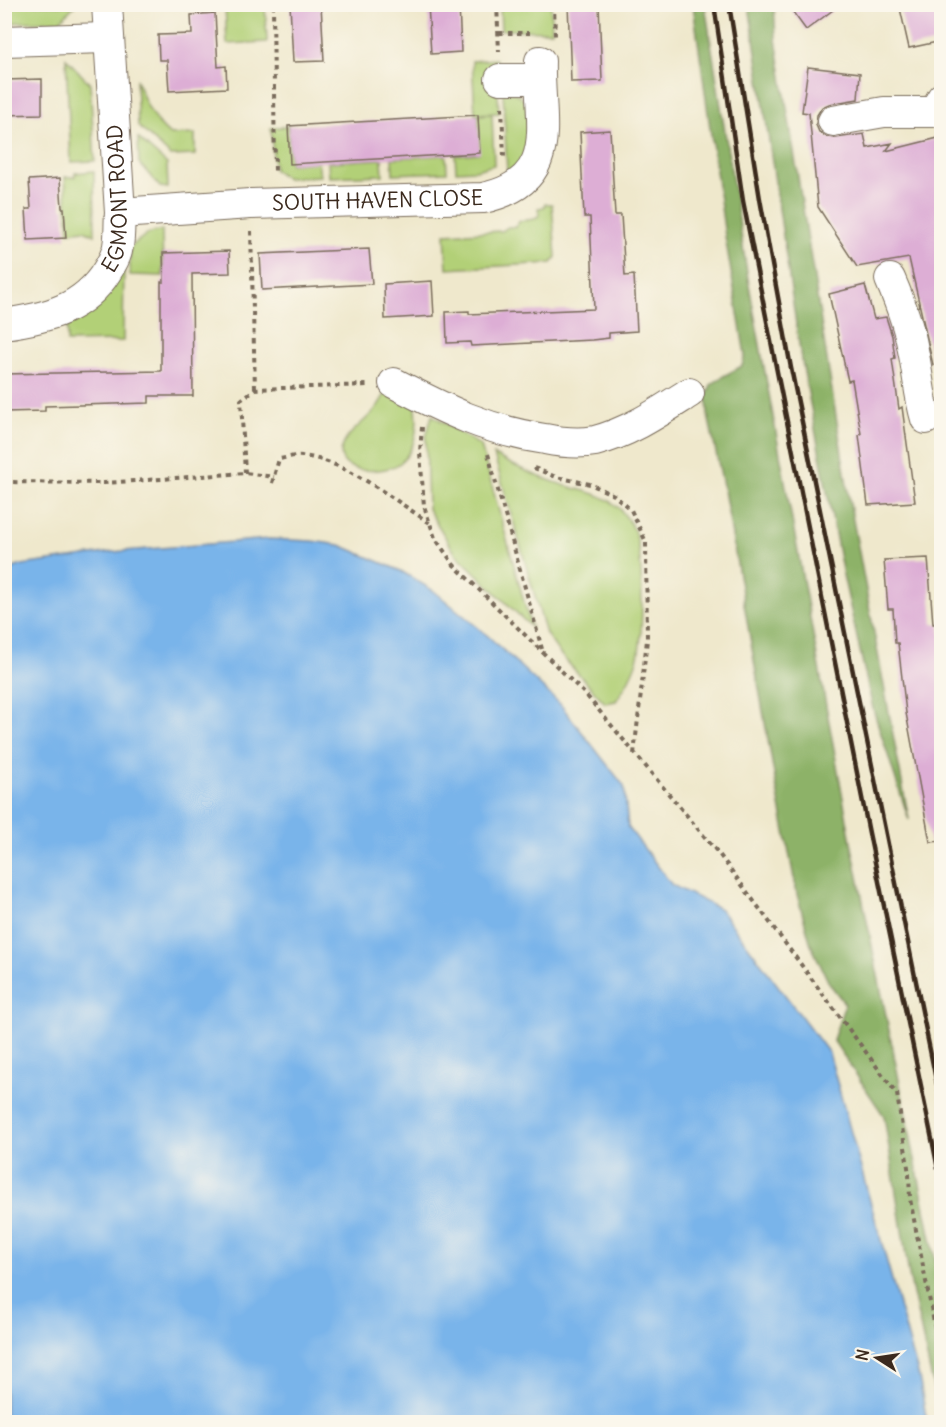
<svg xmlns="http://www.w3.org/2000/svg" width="946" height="1427" viewBox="0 0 946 1427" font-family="Delius,sans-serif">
<rect width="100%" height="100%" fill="#fbf7ec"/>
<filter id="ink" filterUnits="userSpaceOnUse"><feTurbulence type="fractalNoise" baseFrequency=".0167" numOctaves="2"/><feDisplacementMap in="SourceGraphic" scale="12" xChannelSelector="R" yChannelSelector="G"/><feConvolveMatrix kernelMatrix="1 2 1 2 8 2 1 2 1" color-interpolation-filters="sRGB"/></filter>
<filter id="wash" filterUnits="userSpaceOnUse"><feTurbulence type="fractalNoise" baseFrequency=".008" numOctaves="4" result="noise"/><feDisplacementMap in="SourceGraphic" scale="24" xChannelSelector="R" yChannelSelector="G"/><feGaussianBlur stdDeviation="1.35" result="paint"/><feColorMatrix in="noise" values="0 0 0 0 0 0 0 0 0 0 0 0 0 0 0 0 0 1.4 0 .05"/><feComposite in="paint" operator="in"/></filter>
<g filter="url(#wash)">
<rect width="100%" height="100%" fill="#efe8cc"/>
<path fill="#b2d077" stroke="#767d4a" stroke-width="1.5" d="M4 5 5 4 75 5 60 21 5 23Z
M225 5H265L267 42 227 44Z
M500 5H551L552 31 501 30Z
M66 58 90 84 95 161 71 162Z
M496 59 499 113 475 114 472 61Z
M136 79C145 101 151 119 170 135L195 134V155L171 156 138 126Z
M503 91 517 94 526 102C528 124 533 162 507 172Z
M492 114 494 165 476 170 456 171 455 155 479 153 478 115Z
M288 126 290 164 318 162 320 176 287 178 274 170 271 128Z
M138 138 167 164 168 188 160 187 139 163Z
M446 155 447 172 393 174 392 158Z
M382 159 383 175 329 177 328 162Z
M94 171 95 235 84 230 69 232 65 177H75V173Z
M545 204H552L556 257 552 263 447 269 445 234 502 231 508 227H515L519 221 535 219 539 215 538 208 544 207Z
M162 230 163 276 130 275V247L147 234Z
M124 263 123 341 67 342V325C96 316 109 288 124 263Z
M385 394 415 403C419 423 417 449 400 463 386 474 334 476 342 448 346 434 363 423 372 413 378 407 381 401 385 394Z
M432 415 481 446 531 627 455 553 428 509 426 437Z
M494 455C514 466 535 476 557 483 578 491 603 492 620 509 624 514 630 522 633 528 644 550 643 626 639 652 636 669 626 686 616 701L605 703 560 654 546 634Z"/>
<path fill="#8db268" stroke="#646e43" stroke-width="1.5" d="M693 5H705L749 285 851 842 941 1288V1422L909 1275 884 1116 833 1040 845 1004 829 983 811 945 797 894 774 774 724 490 708 415 707 396 711 385 722 377 742 366 745 355 725 236Z
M749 5H774L776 39 850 504 909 820 873 709 843 575 800 351Z"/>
<path fill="#79b4ea" stroke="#5a6f84" stroke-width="1.5" d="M269 539 312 541 340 545 401 571 434 591 488 636 560 704 624 786 628 827 672 885 720 909 829 1053 919 1377 927 1422H5V571L22 565 112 552Z"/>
<g id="blocks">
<path fill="#ddaed5" d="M290 4H321L324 61 293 62Z
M428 4H459L461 52 431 54Z
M568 4H599L602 81 571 82Z
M787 4H841L806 30Z
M899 4H942V41L909 48Z
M215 13 218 67 226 66 227 88 169 91 167 60H159L158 35 192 34 191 15Z
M808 67 860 73 858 99 829 104 822 107 817 115 816 125 819 132 827 137 836 138 864 134 867 148 892 143 886 151 942 137V364L933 365 909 258 857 267 818 207 809 113 802 112Z
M42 79V114L4 115V80Z
M478 115 480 153 290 164 288 126Z
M610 130 615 215H621L625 276 634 275 637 331 609 333V338L592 340 471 346 470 342 447 343 446 312 469 311V314L594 309 590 217H584L580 132Z
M60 178 62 208H64L66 238 28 240 26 209H31L29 180Z
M369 249 372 284 262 290 260 254Z
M229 251 230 273 192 274 193 396H149V403L45 406V411L4 412V374L161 371V282H164L163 253Z
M432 281 434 316 385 319 384 284Z
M865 285 874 319 886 317 892 336 895 358 892 359 899 409 902 407 915 502 868 505 859 435 861 434 852 380 848 381 829 294Z
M928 558 933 624H940L942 648V841L930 842 906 713 898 643H895L893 609H888L884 560Z"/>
</g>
</g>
<g filter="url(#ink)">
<use href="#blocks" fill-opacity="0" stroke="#7a6c5b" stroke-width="1.5"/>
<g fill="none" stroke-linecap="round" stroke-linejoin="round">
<g stroke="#7a6c5b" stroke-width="32">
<g id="minor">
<path d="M4 41 107 38"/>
<path d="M500 79H540"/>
<path d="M833 121 884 112H934L942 98"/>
<path id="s1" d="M120 213 250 204 483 198C563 181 538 121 540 61"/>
<path d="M890 279C900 302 909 326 913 350 918 373 919 396 926 419"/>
<path id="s2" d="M4 324C46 318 84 309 107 271 112 263 117 255 118 246 120 235 119 224 120 213L107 4"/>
<path d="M394 383C444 409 488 431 545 439 560 442 579 444 595 441 630 432 659 412 689 393"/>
</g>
</g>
<path stroke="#7a6c5b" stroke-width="4" stroke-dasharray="4.5 4.5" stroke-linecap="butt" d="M273 4 275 175
M497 4 499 52
M554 4 555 37
M499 33H530
M502 107 504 157
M251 231 255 389
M422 427 420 452 424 506 435 538 454 565 586 695 719 854 897 1094 909 1174 910 1199 942 1364
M488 454 542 649
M534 468 556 477 590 484 614 495 631 510 646 542 647 640 634 754
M245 473 241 400 255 389 368 385
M4 482 105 483 245 473 274 477
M272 483 279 459C286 458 295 455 302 456 345 460 394 500 430 523"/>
<use href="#minor" stroke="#fff" stroke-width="30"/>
<path stroke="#3b2a1e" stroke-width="4.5" d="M714 4 743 201 869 833 942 1188
M729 4 760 199 791 368 942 1109"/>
</g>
</g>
<g text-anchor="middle" stroke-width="6" stroke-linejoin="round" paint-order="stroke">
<g font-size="21" fill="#3b2a1e" stroke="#fbf7ec">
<text dy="7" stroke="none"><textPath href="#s2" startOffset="195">EGMONT ROAD</textPath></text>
<text dy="7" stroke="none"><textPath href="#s1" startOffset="258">SOUTH HAVEN CLOSE</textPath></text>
</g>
</g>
<rect width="946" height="1427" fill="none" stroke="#fbf7ec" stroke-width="24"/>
<g transform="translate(877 1358) rotate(282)" stroke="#fbf7ec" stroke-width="4.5" paint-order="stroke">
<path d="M0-4.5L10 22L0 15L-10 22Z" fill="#3b2a1e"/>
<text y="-9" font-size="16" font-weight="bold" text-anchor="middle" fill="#3b2a1e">N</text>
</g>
</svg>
